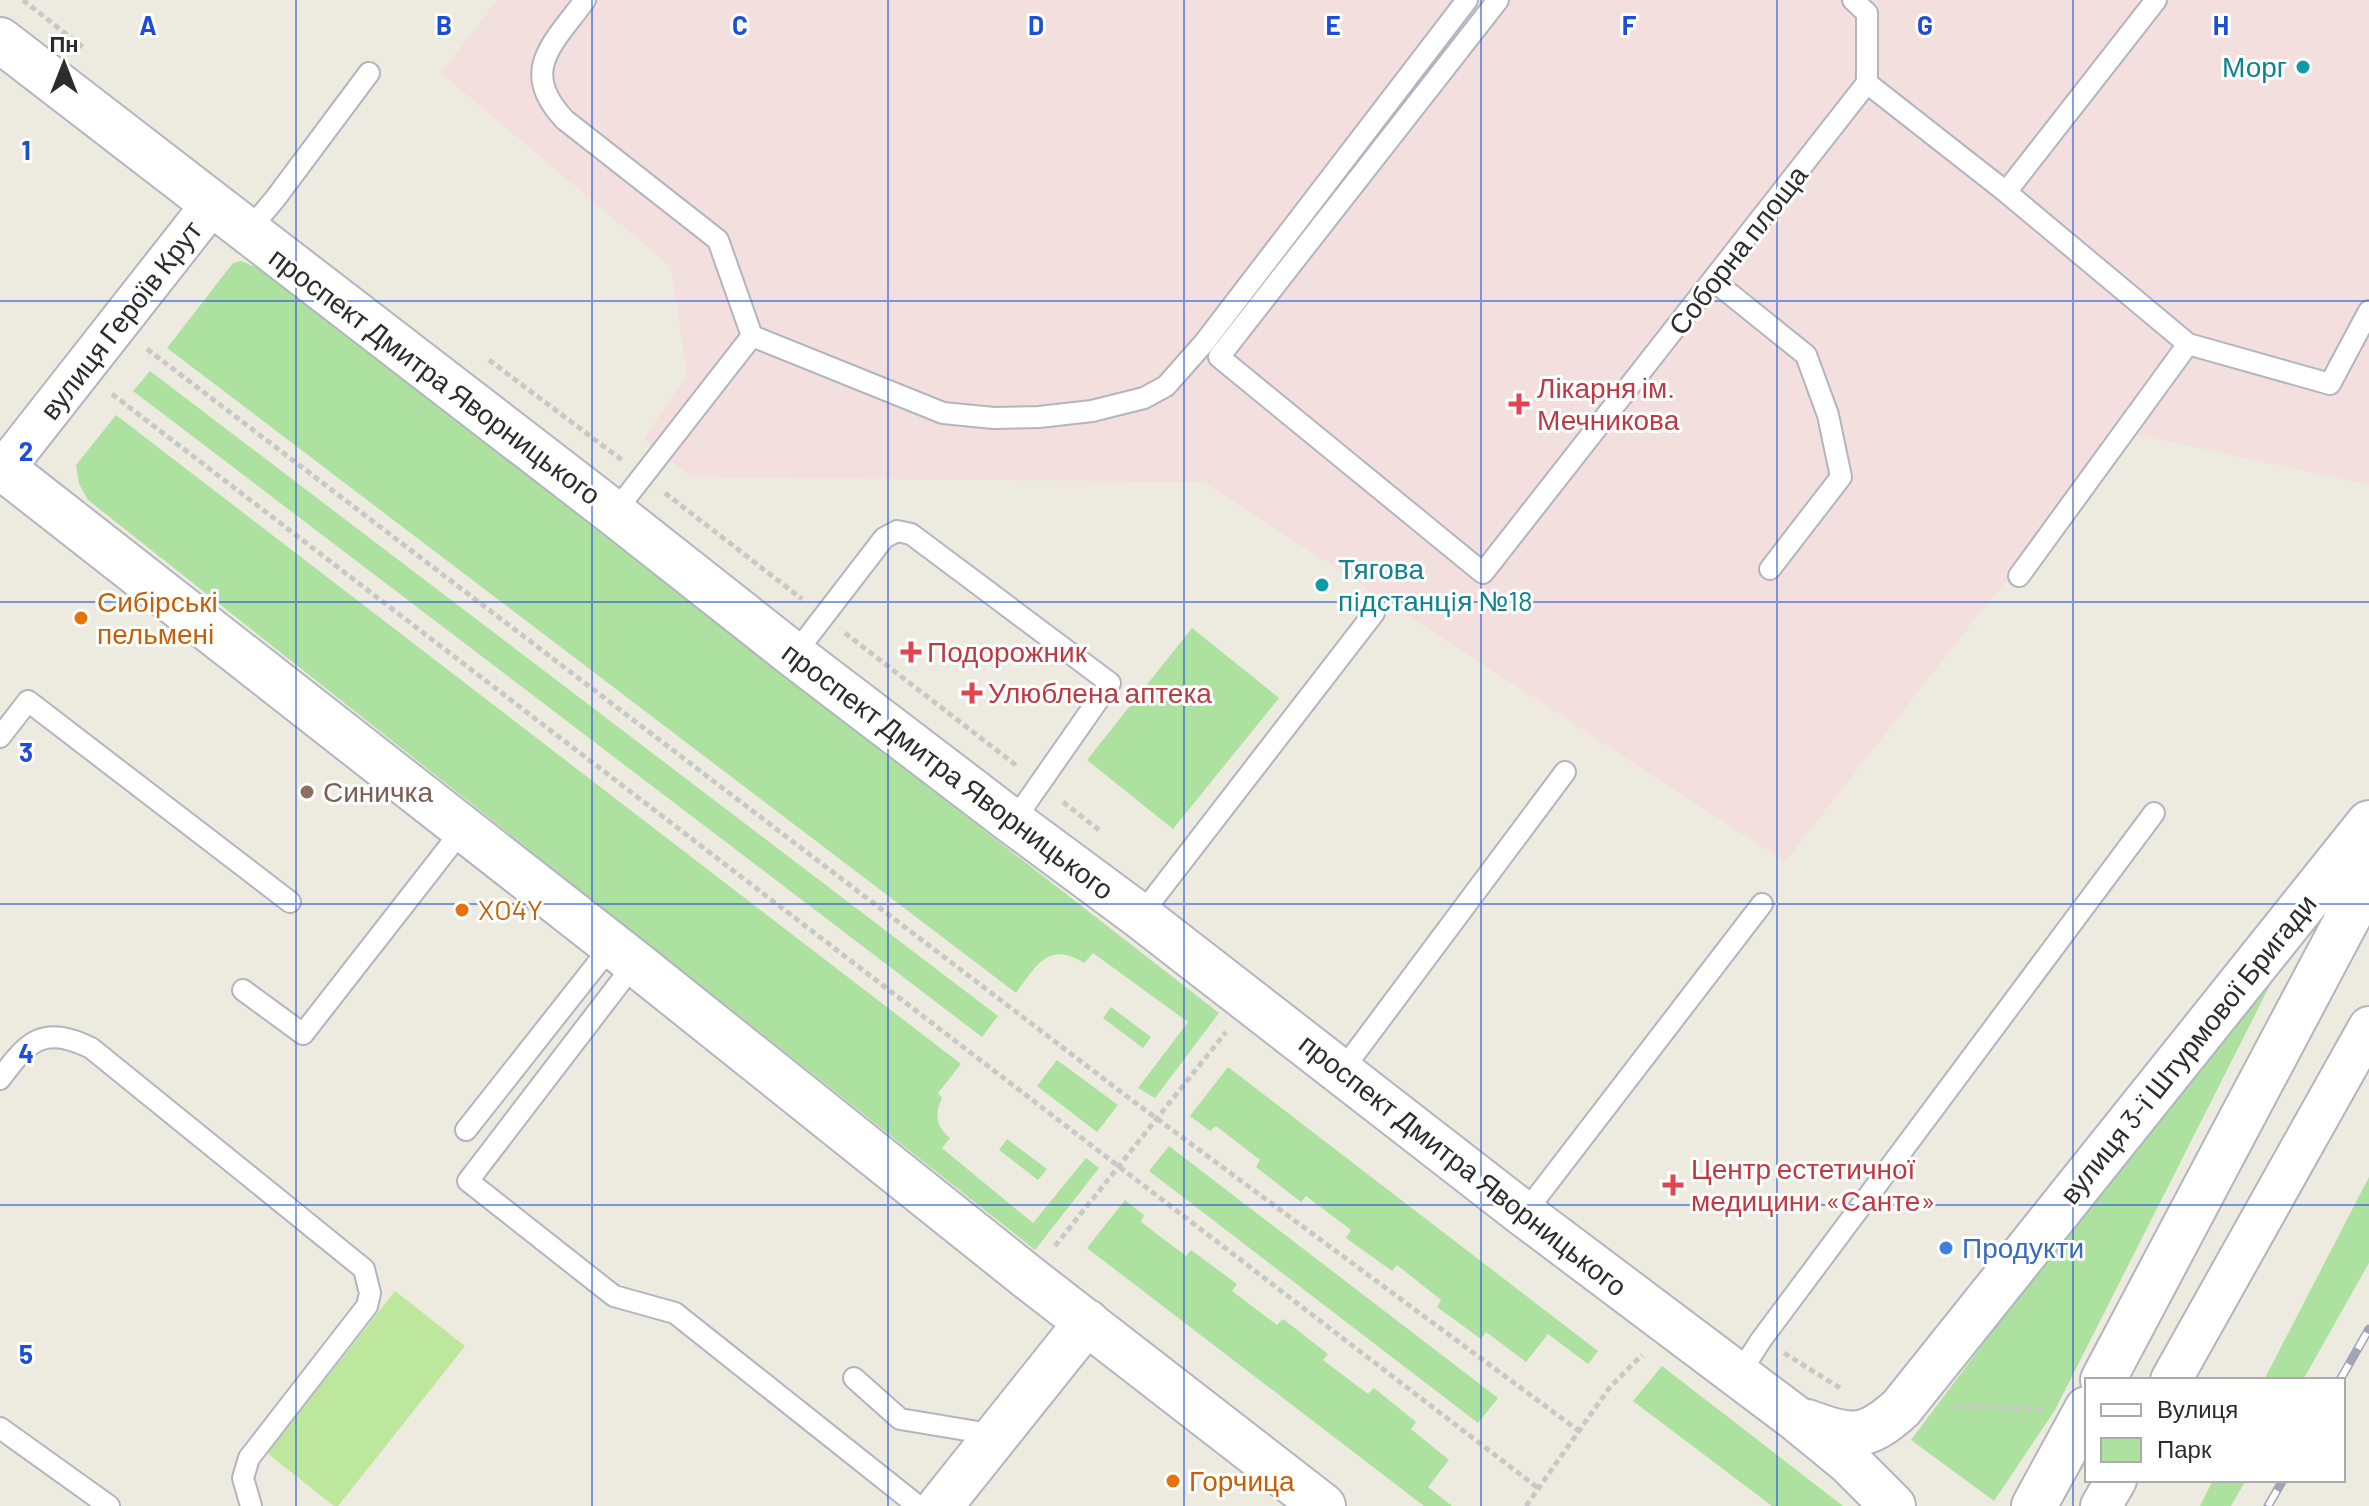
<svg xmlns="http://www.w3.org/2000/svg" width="2369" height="1506" viewBox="0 0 2369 1506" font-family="Barlow,sans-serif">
<rect width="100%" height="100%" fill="#edeae0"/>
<path fill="#f3e0de" d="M497 0H2369V485L2130 433 1982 610 1785 862 1204 482 691 477 644 439 687 375 671 267 441 73Z"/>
<path fill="#ade1a0" d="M241 261 265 271 1219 1013 1155 1098 1138 1088 1188 1022 1093 953 1084 963C1047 940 1036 967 1016 993L167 348 233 263Z
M150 371 998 1016 982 1037 133 391Z
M116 415 961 1064 938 1093 942 1098C934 1115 936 1126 950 1138L942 1148 1033 1223 1086 1158 1099 1168 1035 1250 88 500 79 484 76 465Z
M1192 628 1279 698 1173 829 1087 760Z
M2307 912 2055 1410 1994 1501 1911 1440Z
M1111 1007 1151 1037 1143 1048 1103 1018Z
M1057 1060 1118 1105 1097 1132 1037 1086Z
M1228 1067 1598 1351 1588 1364 1548 1334 1526 1362 1486 1332 1481 1339 1437 1307 1441 1300 1397 1265 1392 1271 1346 1238 1351 1230 1306 1196 1301 1202 1256 1167 1260 1160 1216 1126 1210 1131 1190 1116Z
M1007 1139 1047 1169 1038 1180 999 1150Z
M1169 1146 1498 1398 1478 1423 1149 1171Z
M2369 1177V1263L2303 1380H2264Z
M1125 1200 1144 1215 1141 1222 1186 1256 1191 1250 1237 1284 1232 1291 1277 1325 1283 1319 1328 1354 1323 1360 1368 1394 1374 1388 1416 1422 1411 1429 1449 1460 1428 1487 1452 1506H1424L1087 1248Z
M1662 1366 1843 1506H1772L1633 1401Z
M2213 1480H2246L2231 1506H2200Z"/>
<path fill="#bde79c" d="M395 1291 465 1346 338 1506H334L267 1453Z"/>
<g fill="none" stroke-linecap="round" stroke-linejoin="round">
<g stroke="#b3b4bf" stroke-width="24">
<path id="lane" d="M585 0C553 44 518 71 565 120L718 240 752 336 614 513
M1498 0 1219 357 1483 573 1867 83 2006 192 2156 0
M1853 0 1867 13V83
M2006 192 2188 344 2330 384 2369 311
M247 232 275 199 369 73
M1714 281 1806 355 1828 415 1841 477 1770 569
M752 336 943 413 994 418 1039 417 1092 411 1144 398 1166 386 1204 343 1467 0
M2019 576 2188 344
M794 655 884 538 897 531 911 534 1110 683 1013 822
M0 737 28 701 290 902
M1140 916 1374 613
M635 963 468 1181 614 1296 675 1313 918 1506
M243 990 303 1034 463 829
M1341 1072 1565 772
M0 1079C29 1040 43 1025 91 1048L364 1269 370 1293 367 1306 249 1458 243 1478 251 1506
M466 1130 612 945
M1524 1214 1762 904
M1738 1376 1761 1340 2154 813
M854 1378 900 1419 996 1435
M0 1428 109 1506"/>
</g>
<g stroke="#b3b4bf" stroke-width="44">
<path id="street" d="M0 474 212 204
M2171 1380 2369 1027
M2101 1506 2116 1480"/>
</g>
<g stroke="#b3b4bf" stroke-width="48">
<path id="secondary" d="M0 40 614 513 794 655 1013 822 1140 916 1524 1214 1794 1417 1849 1462 1893 1506
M0 466 635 963 1029 1278 1323 1506
M2103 1380 2369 878
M1807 1422C1851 1438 1865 1441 1901 1408L2369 823
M940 1506 1087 1322
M2034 1506 2087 1409"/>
</g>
<path stroke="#c8c8c8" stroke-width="5" stroke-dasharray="6 4" stroke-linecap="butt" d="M23 0 85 49
M147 349 1125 1095 1579 1431
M489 360 622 460
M112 394 1538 1488
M665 493 802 599
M845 633 1017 766
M1063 802 1099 830
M1055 1246 1226 1032
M1784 1353 1840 1388
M1955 1406 2041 1409
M1526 1506 1610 1387 1642 1355"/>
<use href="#lane" stroke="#fff" stroke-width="20"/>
<use href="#street" stroke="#fff" stroke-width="40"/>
<use href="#secondary" stroke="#fff" stroke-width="44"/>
<g stroke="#a3a3b6" stroke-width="9">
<path id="rail" d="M2340 1380 2369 1329
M2268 1506 2283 1480"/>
</g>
<use href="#rail" stroke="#fff" stroke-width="6" stroke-dasharray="18" stroke-linecap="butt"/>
</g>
<path fill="none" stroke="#1d4ed8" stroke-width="2" stroke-opacity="0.55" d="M296 0V1506M592 0V1506M888 0V1506M1184 0V1506M1481 0V1506M1777 0V1506M2073 0V1506M0 301H2369M0 602H2369M0 904H2369M0 1205H2369"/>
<g fill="#0f9aa8" stroke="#fff" stroke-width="3">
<circle cx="2303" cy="67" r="8"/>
<circle cx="1322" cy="585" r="8"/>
</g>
<g fill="#e0444e" stroke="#fff" stroke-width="3">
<path d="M1515 392h8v8h8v8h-8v8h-8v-8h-8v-8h8z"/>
<path d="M907 640h8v8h8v8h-8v8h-8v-8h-8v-8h8z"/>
<path d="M968 681h8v8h8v8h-8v8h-8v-8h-8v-8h8z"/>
<path d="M1669 1173h8v8h8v8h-8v8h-8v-8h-8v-8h8z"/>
</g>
<g fill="#e8710a" stroke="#fff" stroke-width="3">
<circle cx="81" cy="618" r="8"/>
<circle cx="462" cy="910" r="8"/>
<circle cx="1173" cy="1481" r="8"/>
</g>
<circle fill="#8d6e63" stroke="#fff" stroke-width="3" cx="307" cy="792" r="8"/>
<circle fill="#3f7fe0" stroke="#fff" stroke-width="3" cx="1946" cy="1248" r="8"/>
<g text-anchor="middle" stroke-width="6" stroke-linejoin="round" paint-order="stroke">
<g font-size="28" fill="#0d838f" stroke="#fff" text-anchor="end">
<text x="2287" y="77">Морг</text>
<text x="1338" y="579" text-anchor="start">Тягова<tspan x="1338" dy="32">пiдстанцiя №18</tspan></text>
</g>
<g font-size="28" fill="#2d2d2d" stroke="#fff">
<text transform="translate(1738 250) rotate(-52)" y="10">Соборна площа</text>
<text transform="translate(121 320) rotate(-52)" y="10">вулиця Героїв Крут</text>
<text transform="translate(435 376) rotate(37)" y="10">проспект Дмитра Яворницького</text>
<text transform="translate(948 771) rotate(37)" y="10">проспект Дмитра Яворницького</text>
<text transform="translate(2188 1049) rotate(-51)" y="10">вулиця 3-ї Штурмової Бригади</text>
<text transform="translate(1463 1165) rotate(38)" y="10">проспект Дмитра Яворницького</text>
</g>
<g font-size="28" fill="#be3a42" stroke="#fff" text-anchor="start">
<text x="1537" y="398">Лікарня ім.<tspan x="1537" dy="32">Мечникова</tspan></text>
<text x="927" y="662">Подорожник</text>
<text x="988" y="703">Улюблена аптека</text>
<text x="1691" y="1179">Центр естетичної<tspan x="1691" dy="32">медицини «Санте»</tspan></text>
</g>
<g font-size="28" fill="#c56008" stroke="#fff" text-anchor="start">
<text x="97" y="612">Сибірські<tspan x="97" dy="32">пельмені</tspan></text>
<text x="478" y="920">XO4Y</text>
<text x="1189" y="1491">Горчица</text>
</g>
<g font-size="28" fill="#785e54" stroke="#fff" text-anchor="start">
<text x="323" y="802">Синичка</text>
</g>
<g font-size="28" fill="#366cbe" stroke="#fff" text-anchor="start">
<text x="1962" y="1258">Продукти</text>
</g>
</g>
<g font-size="26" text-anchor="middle" font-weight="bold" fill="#1d4ed8" stroke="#fff" stroke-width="6" stroke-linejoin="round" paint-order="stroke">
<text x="148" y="35">A</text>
<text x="444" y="35">B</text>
<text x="740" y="35">C</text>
<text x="1036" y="35">D</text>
<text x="1333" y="35">E</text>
<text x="1629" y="35">F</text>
<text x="1925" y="35">G</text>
<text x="2221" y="35">H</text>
<text x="26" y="160">1</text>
<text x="26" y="461">2</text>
<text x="26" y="762">3</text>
<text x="26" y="1063">4</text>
<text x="26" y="1364">5</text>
</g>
<rect x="2085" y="1378" width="260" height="104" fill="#ffffff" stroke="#ababab" stroke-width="2"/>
<rect x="2101" y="1404" width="40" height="12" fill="#ffffff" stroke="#ababab" stroke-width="2"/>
<text x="2157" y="1418" font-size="24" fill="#2d2d2d">Вулиця</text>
<rect x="2101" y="1438" width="40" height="24" fill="#ade1a0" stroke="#ababab" stroke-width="2"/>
<text x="2157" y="1458" font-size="24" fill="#2d2d2d">Парк</text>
<g transform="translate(64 64)" stroke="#ffffff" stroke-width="6" paint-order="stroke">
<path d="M0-6L14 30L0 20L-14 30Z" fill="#2d2d2d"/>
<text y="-12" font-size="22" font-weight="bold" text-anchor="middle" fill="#2d2d2d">Пн</text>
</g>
</svg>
